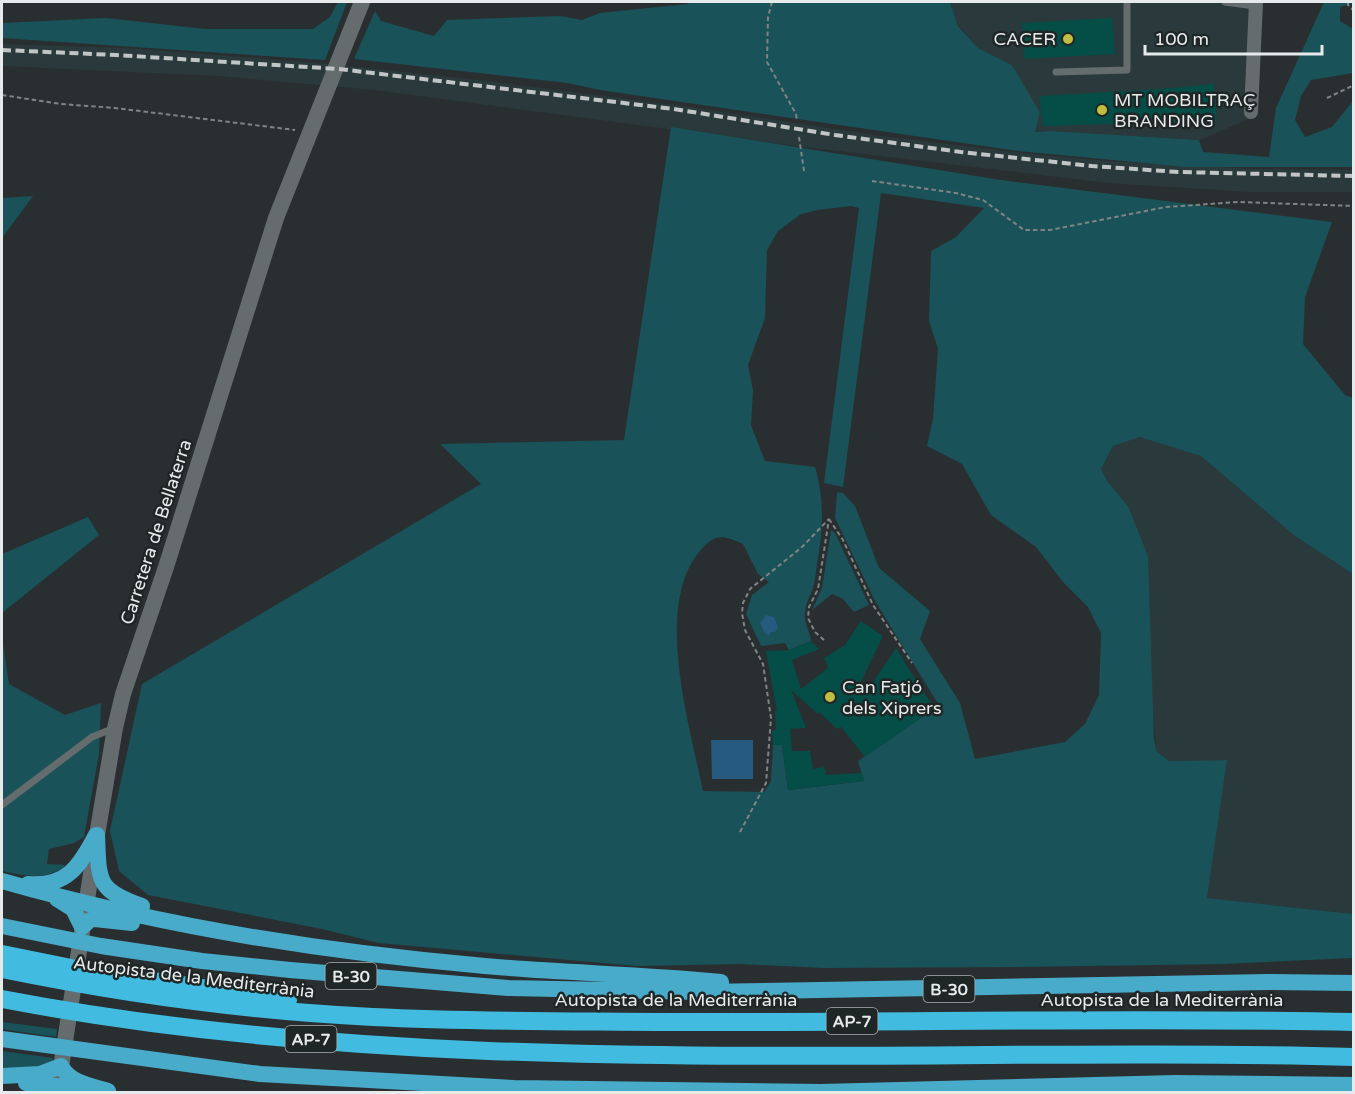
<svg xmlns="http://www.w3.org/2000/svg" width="1355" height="1094" viewBox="0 0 1355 1094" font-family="'Varela Round',sans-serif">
<rect width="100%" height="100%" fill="#292f30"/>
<path fill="#2a393b" d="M950 2H1225L1255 6 1251 112 1249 119 1200 140 1051 131 1034 132 1040 112 1012 65 978 48 958 25Z
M2 44 127 48 319 63 479 80 690 107 874 135 1023 153 1108 161 1254 169 1353 170V192H1249L1108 183 796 146 375 90 218 76 2 66Z
M1140 437 1171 442 1201 456 1224 469 1295 536 1353 574V914L1206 898 1227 760 1169 761 1157 752 1128 506 1108 482 1101 469 1113 446Z"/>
<path fill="#195258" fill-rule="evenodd" d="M338 2H347L325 60 2 38V23L106 18 205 29H313L330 17Z
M691 2H950L958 26 978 48 1012 65 1040 112 1035 132 1051 131 1199 140 1203 152 1269 157 1276 108 1324 2H1353V3L1340 7V21L1353 29V73L1311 80 1301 96 1295 120 1305 137 1332 127 1353 101V167H1186L1018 151 600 90 567 83 354 59 375 11 381 21 434 36 447 20 560 16 582 20 600 13 687 4Z
M671 127 1001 180 1332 222 1305 297 1303 344 1345 395 1353 398V574L1295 536 1201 456 1140 437 1113 446 1101 469 1108 482 1128 506 1148 556 1154 740 1157 752 1169 761 1227 760 1207 898 1353 914V958L1224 964 1018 967 824 968 740 964 636 966 379 943 322 929 148 895 119 871 110 831 142 684 481 484 440 444 624 440ZM881 193 984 208 956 237 931 251 929 321 938 349 933 419 927 446 962 464 991 515 1036 547 1063 582 1088 607 1101 633 1099 695 1085 724 1065 742 975 759 960 703 920 639 930 611 879 568 855 506 843 493 837 492 835 518 875 601 940 707 934 712 932 710 858 761 864 781 788 790 782 745H773L771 781 764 792 703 791C690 726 653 606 700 551 715 533 723 535 743 544L758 574 769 582 752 595 746 614 761 646 785 643 789 650 811 641C810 632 804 624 805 614 805 604 810 597 813 588 815 581 816 572 817 564 823 531 825 500 815 467L765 461 751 425 753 390 748 365 765 318 767 250 778 231 801 214 818 210 851 206 859 208 824 483 843 487Z
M33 196 2 238V198Z
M88 517 99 535 2 613V554Z
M831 530 835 533 869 605 854 612 843 599 832 594 812 610 822 588Z
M2 637 9 684 65 715 101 703 99 754 84 837 74 843 49 849 47 864 66 865C48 881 23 876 2 871Z
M2 1022 57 1029 56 1037 2 1029Z
M2 1051 53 1058 50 1066 2 1069Z"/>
<path fill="#265a7e" d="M766 615 774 617 778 627 775 632H771L769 636 764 632 760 623Z
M711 740H753V779H712Z"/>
<path fill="#054d47" d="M1112 18 1115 54 1024 59 1022 23Z
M1214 84 1217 121 1043 126 1039 96 1162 89Z
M861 621 883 636 858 688 866 693 896 648 920 687 935 708 865 757 841 727 837 729 819 712 818 714 791 690 806 728 790 729 792 751H810L813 769 824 767 826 775 862 773 864 781 788 790 782 745H773L772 731 776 729 775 711H777L766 651 789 650 811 641 819 649 792 660 801 689 828 668 824 658 845 645Z"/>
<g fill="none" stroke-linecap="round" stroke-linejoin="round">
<path stroke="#7f8485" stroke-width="2" stroke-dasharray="4.5 3" stroke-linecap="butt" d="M772 2 768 17 767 62 796 114 797 121
M1348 2V5L1354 11
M2 95 61 104 115 108 295 130
M1327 98 1354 85
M799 137 804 171
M872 181 956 193 983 200 1024 230H1050L1166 207 1238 202 1354 206
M829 519 843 540 873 605 912 663
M824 640 815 632 808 618 809 607 818 589 829 519
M740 832 766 783 771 718 763 664 745 630 742 613 743 603 750 589 802 547 829 519"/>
<path stroke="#646c6d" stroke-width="7" d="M1225 2 1255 6
M1056 72 1127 70V2
M2 805 92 737 112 729"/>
<path stroke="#646c6d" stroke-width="14" d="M1251 112 1256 2"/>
<path stroke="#646c6d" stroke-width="16" d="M59 1080 97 835 115 728 123 694 166 567 276 218 362 2"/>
<path stroke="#49abca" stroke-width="16" d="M97 835C99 881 96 890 142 906
M2 881C159 926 322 952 485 966 563 973 643 974 721 982
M28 884C67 887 80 866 96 835
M57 899 73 909 82 927 90 920 95 919 132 923
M2 926 101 946 202 961 290 970 508 988 704 992 1268 982 1354 983
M2 1039 260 1074 514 1088 821 1092 1175 1083 1354 1085
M2 1076 40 1074 61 1066C70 1083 91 1086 108 1091
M26 1083 84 1089"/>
<path stroke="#42bbe1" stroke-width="18" d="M2 954 96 973 288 1000
M2 969C124 994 248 1011 373 1017 472 1022 573 1021 672 1022 899 1023 1126 1017 1354 1022
M2 999C446 1084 904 1045 1354 1057"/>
<path stroke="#c1c5c6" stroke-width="4" stroke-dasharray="9 4.5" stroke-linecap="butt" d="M2 50 116 55 339 69 674 109 835 135 961 152 1092 166 1178 172 1354 176"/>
</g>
<g fill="#c0be41" stroke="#1f2626" stroke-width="2">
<circle cx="1068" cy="39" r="6"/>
<circle cx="1102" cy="110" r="6"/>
<circle cx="830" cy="697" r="6"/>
</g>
<g text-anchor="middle" stroke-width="5" stroke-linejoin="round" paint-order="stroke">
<g fill="#1f2626" stroke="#aaafb0" stroke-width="1.5">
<rect x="325.5" y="963" width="51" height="26" rx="4.5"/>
<rect x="923.5" y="976" width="51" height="26" rx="4.5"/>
<rect x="826.5" y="1008" width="51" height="26" rx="4.5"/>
<rect x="285.5" y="1026" width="51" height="26" rx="4.5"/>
</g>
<g font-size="16" font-weight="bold" fill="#e6eaeb">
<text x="351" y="982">B-30</text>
<text x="949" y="995">B-30</text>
<text x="852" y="1027">AP-7</text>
<text x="311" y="1045">AP-7</text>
</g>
<g font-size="18" fill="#e6eaeb" stroke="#1f2626" text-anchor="start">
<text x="1056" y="45" text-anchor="end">CACER</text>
<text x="1114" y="106">MT MOBILTRAÇ<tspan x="1114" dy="21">BRANDING</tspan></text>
<text x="842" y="693">Can Fatjó<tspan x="842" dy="21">dels Xiprers</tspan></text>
</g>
<g font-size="18" fill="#e6eaeb" stroke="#1f2626">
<text transform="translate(156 532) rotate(-72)" y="6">Carretera de Bellaterra</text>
<text transform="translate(194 977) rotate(7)" y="6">Autopista de la Mediterrània</text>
<text x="676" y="1006">Autopista de la Mediterrània</text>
<text x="1162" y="1006">Autopista de la Mediterrània</text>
</g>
</g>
<rect width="1355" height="1094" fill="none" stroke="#e6eaeb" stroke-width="6"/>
<path d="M1145 45v9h177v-9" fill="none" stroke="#e6eaeb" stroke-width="3"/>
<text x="1154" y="45" font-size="18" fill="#e6eaeb" stroke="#1f2626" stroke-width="4.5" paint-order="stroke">100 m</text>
</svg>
